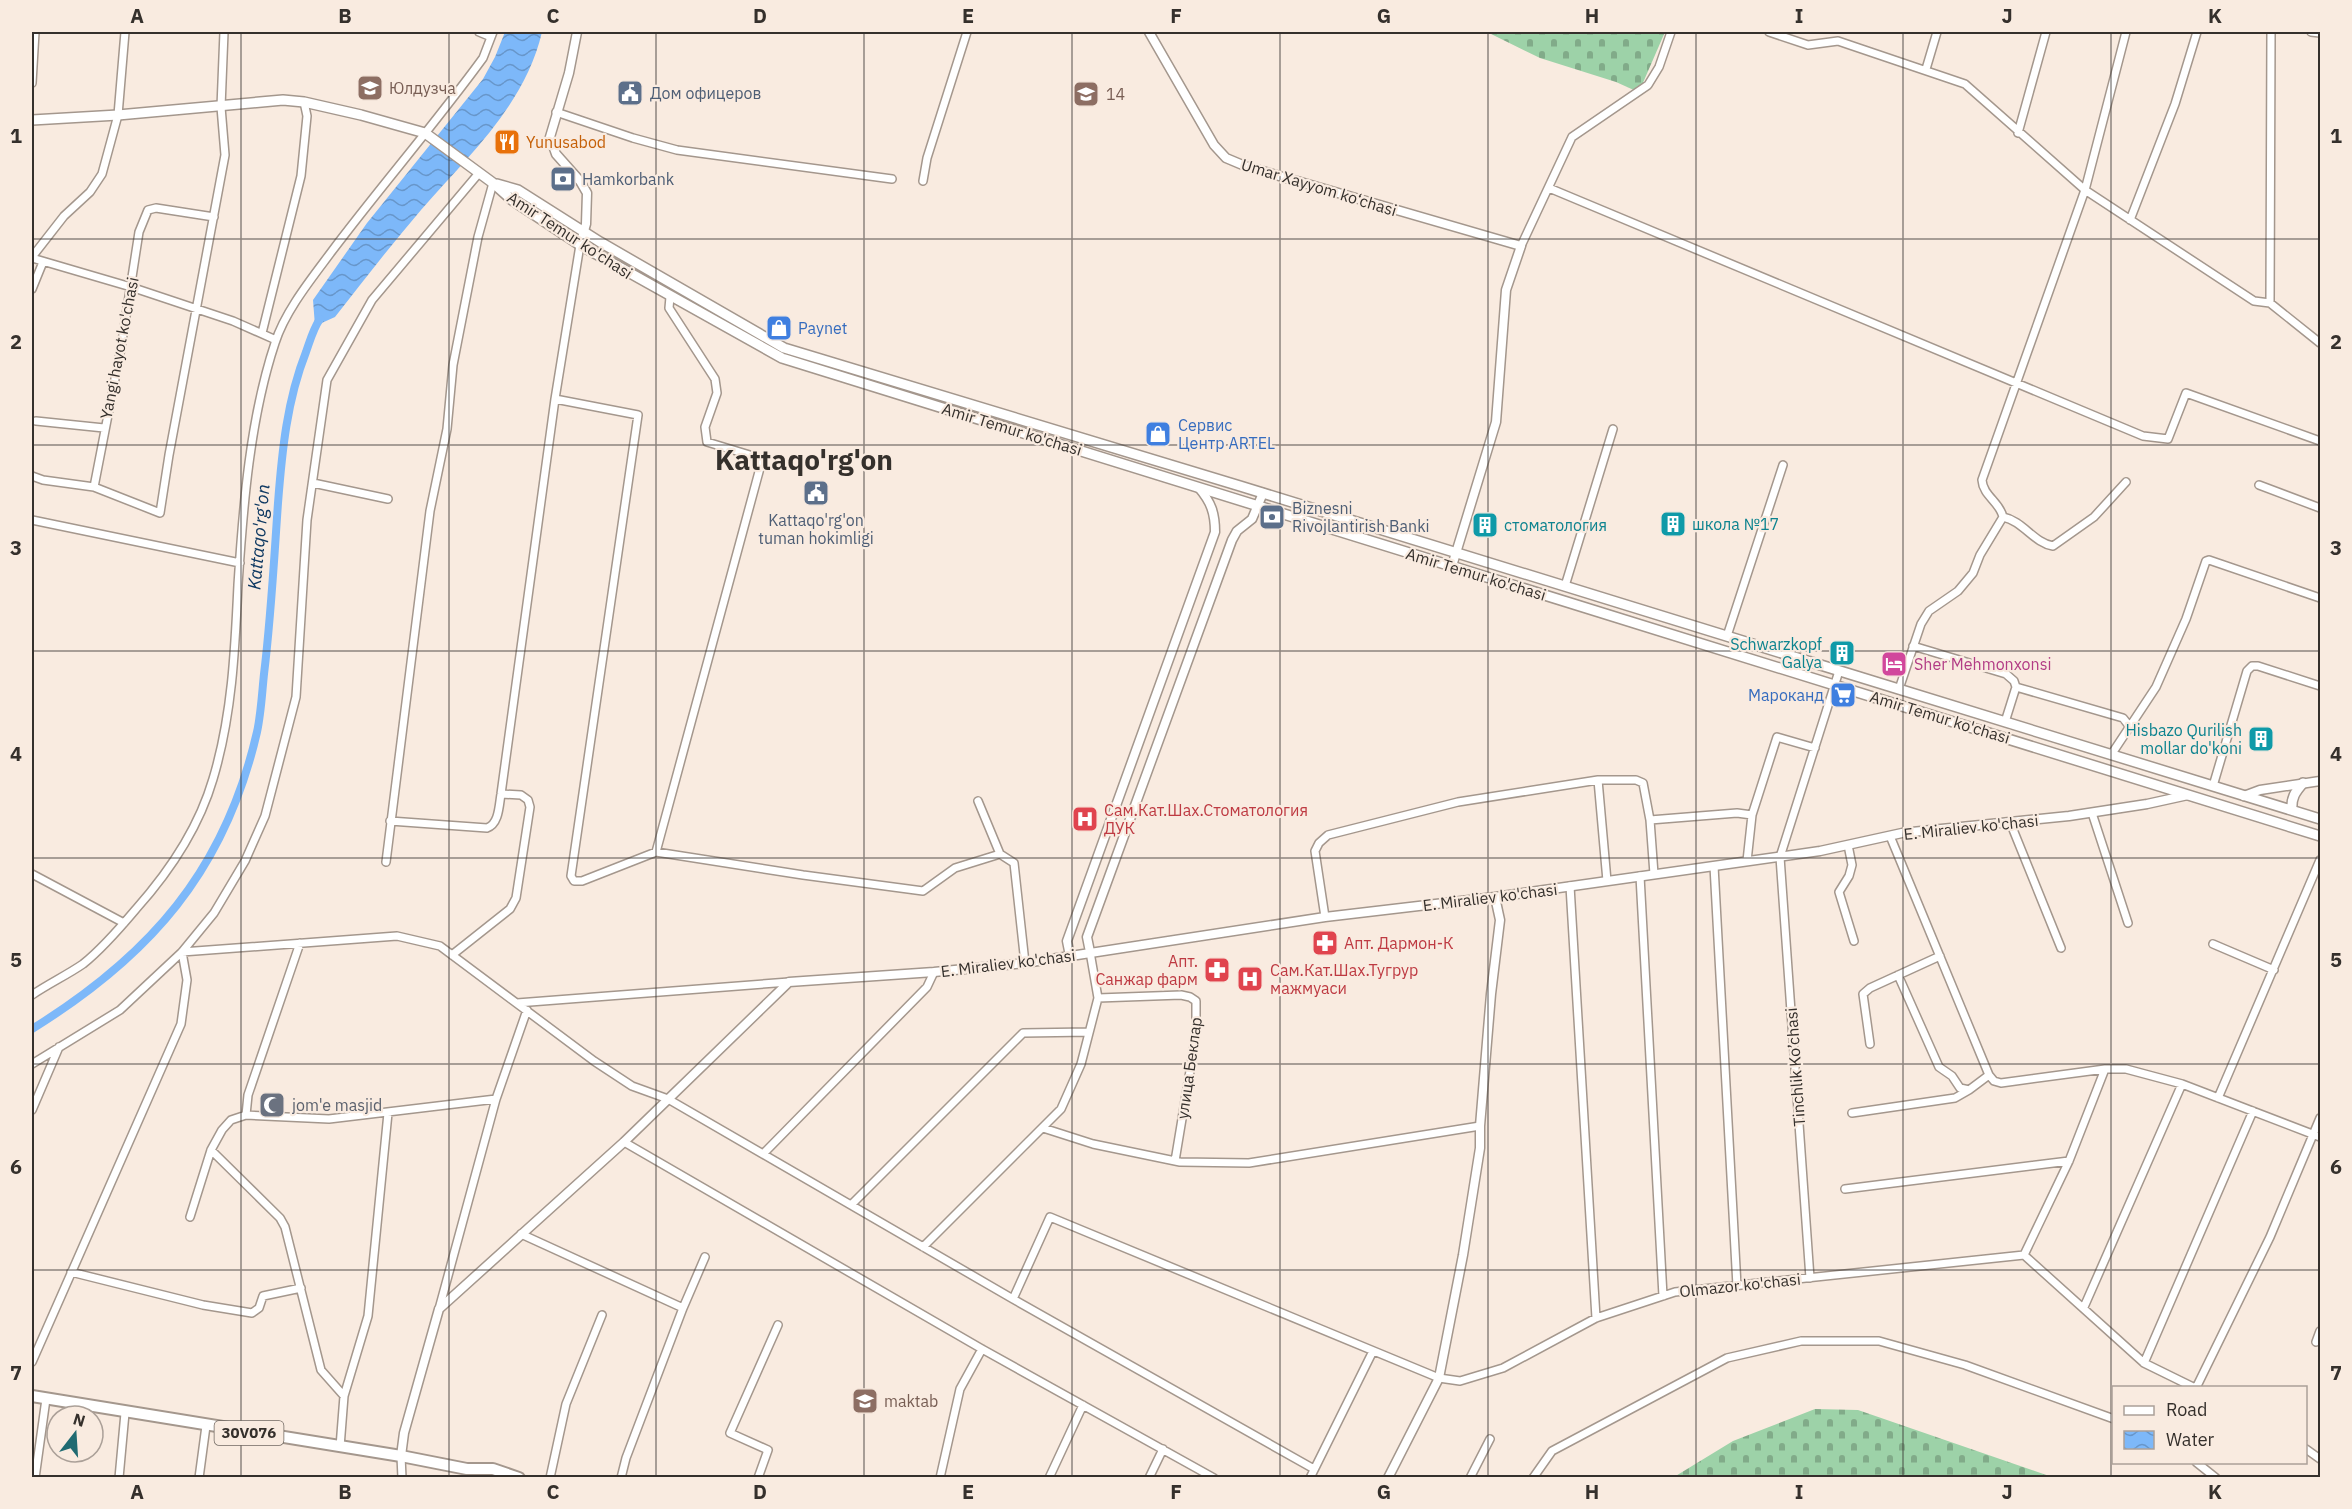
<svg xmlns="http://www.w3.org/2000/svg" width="2352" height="1509" viewBox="0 0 2352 1509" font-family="'IBM Plex Sans',sans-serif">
<defs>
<pattern id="cemetery-stones" width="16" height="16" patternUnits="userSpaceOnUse" patternTransform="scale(1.5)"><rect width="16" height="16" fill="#9dd2a8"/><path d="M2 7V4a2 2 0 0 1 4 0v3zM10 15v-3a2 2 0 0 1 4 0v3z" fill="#81ab89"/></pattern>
<pattern id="water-waves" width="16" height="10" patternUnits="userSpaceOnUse" patternTransform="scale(1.5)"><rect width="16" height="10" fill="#7db8f9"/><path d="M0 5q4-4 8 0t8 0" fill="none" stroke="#6796ca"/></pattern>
</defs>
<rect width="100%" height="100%" fill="#f9ebe0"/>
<path fill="url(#cemetery-stones)" d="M1487 32H1665L1642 85 1636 91 1616 82 1540 58Z
M1815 1409 1858 1410 2052 1477H1674L1733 1441Z"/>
<path fill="url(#water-waves)" d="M505 32H542C525 105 469 155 421 210 391 245 363 281 335 317L315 326 313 300 367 223 483 79 495 57Z"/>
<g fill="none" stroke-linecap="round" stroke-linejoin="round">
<path stroke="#7db8f9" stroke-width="8" d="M32 1029C150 956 225 871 257 732 261 714 262 693 264 674 271 617 274 560 278 503 282 451 287 400 306 352 310 341 313 329 320 319"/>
<g stroke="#a4978d" stroke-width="10">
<path id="minor" d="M479 32 491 37
M1769 32 1808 45 1838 41 1965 84 2085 190 2254 301 2270 303 2320 343
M2311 32 2320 33
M1926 69 1937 32
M32 83 35 32
M556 112 633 138 677 150 892 179
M2018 133 2046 32
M923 181 927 158 967 32
M1549 188 2143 436 2168 439 2186 393 2320 441
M2130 220 2175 104 2197 32
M1521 246 1572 137 1648 85 1659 67 1671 32
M32 257 64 216 90 192 102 174 118 115 125 32
M32 258 131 287 233 321 276 340
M32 289 43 262
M2270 303 2271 32
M262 333 301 176 307 116 304 102
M555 399 638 415 571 876 574 881H582L656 852 803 875 923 891 955 868 1000 854
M36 421 104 428
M32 476 43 480 94 487 160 513 169 455 225 155 221 107 224 32
M313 483 388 499
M2259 485 2320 508
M94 487 121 348 139 232 148 210 156 208 214 217
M2003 517C2023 521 2034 543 2053 546L2094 517 2126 482
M32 520 240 563
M1565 586 1613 429
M1727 636 1783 465
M1913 646 2006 674 2014 681 2016 687 2005 722
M2016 687 2123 718 2130 727
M1899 689 1921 624 1929 611 1958 591 1973 573 1980 555 2003 517C2000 502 1983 496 1982 480L2085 190 2126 32
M2111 755 2156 687 2186 619 2206 561 2209 560 2320 598
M1598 780 1607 881
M2213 786 2247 671 2252 666H2258L2320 686
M978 801 1000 854 1014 863 1025 963
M2092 813 2128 923
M1650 820 1737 813 1752 815
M390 821 487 828C499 824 499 806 501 794L555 399 580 245
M2010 822 2061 948
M1890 836 1989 1075 1994 1081 2001 1083 2105 1069
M1848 845 1852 865 1849 876 1839 892 1854 941
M656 852 760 468 759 461 753 456 707 442 705 427 717 393 715 379 669 308 670 297
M1747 861 1752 815 1777 737 1815 748
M386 862 430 511 447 429 453 365 478 237 493 183
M1714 866 1737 1286
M32 874 124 923
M1640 876 1663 1296
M1570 886 1596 1318
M1325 917 1315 851 1319 843 1328 835 1458 802 1598 780H1636L1643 783 1650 820 1654 874
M2213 944 2274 970
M452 955 510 909 516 898 530 807 528 800 521 795 501 794
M1898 975 1939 1067 1952 1076 1960 1088 1969 1090 1989 1075
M32 995C48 984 67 975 83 964 102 949 120 928 136 909 169 872 199 827 213 779 232 716 235 650 238 585 243 507 250 418 275 343 285 311 312 278 332 251 381 186 435 124 483 58L493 32
M1098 998 1181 995 1190 997 1196 1001V1028L1193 1053 1175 1161
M517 1003 789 982
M1870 1044 1863 994 1870 988 1940 956
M32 1064 120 1010 182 952 214 913 245 861 265 816 296 697 307 520 327 380 372 300 479 173
M2218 1098 2320 860
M32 1110 59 1047
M1852 1113 1955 1098 1969 1090
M246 1115 248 1095 300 943
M1043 1128 1093 1144 1180 1162 1249 1163 1480 1126
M624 1142 982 1349 1214 1478
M211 1150 280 1218 285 1227 321 1370 344 1396 340 1447
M763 1154 927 987 934 972
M1845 1189 2069 1161
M851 1205 1023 1033 1089 1032
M190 1217 211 1150 222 1130 231 1120 246 1115 329 1119 496 1099
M521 1234 683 1308
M923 1247 1061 1109 1081 1064 1098 998 1090 952
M2024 1255 2069 1161 2105 1069H2126L2182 1084 2320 1137
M2024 1255 2144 1363 2195 1388
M71 1272 203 1305 252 1313 259 1308 263 1296 301 1288
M1810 1278 1780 857 1839 671
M1013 1299 1050 1217 1439 1378 1460 1381 1503 1368 1596 1318 1675 1292 2024 1255
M2084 1307 2182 1084
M439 1309 496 1099 527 1010
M2316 1342 2320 1331
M32 1362 181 1024 187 980 182 952 397 936 440 946 594 1061 632 1086 668 1099 1013 1299 1314 1469
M2144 1363 2253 1111
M2196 1388 2270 1237 2320 1118
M344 1396 368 1316 388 1113
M2306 1449 2320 1459
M401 1456 402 1478
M2196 1462 2216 1478
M35 1478 46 1399
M119 1478 125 1413
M199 1478 206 1426
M550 1478 566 1404 602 1315
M621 1478 626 1458 683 1308 705 1257
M758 1478 768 1450 730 1433 778 1325
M940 1478 960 1389 982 1349
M1049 1478 1083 1405
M1149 1478 1163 1449
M1310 1478 1373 1351
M1470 1478 1490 1439
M1533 1478 1552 1451 1727 1358 1801 1341H1879L1965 1365 2114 1419"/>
</g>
<g stroke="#a4978d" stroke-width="11">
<path id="tertiary" d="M577 32 569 73 550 137 556 154 580 181 587 193 586 224 580 245
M1149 32 1214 145 1226 158 1245 166 1521 246 1506 290 1496 422 1452 566
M2244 796 2260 790 2320 781
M1090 952 1087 937 1232 540 1237 531 1252 519 1263 493
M1070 956 1067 941 1215 532C1215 513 1211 502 1199 488
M401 1456 404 1433 439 1309 624 1142 789 982 934 972 1025 963 1325 917 1495 897 1820 851 1902 833 2069 816 2147 804 2188 795
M1388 1478 1439 1378 1463 1255 1480 1148V1126L1491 994 1500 920 1495 897"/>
</g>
<g stroke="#a4978d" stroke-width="12">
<path id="secondary" d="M32 120 118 115 283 100 304 102 361 115 425 133 493 183 512 200 580 245 782 358 2320 836
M497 184 518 190 600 242 784 348 1240 486 2320 819
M2292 810C2291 798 2295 792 2303 783"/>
</g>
<g stroke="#a4978d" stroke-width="14">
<path id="primary" d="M32 1396 401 1456 467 1469H493L519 1478"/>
</g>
<use href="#minor" stroke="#fff" stroke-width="7"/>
<use href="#tertiary" stroke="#fff" stroke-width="8"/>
<use href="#secondary" stroke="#fff" stroke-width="9"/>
<use href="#primary" stroke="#fff" stroke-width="10"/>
</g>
<path fill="none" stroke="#35302c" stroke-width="1.5" stroke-opacity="0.55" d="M241 32V1478M449 32V1478M656 32V1478M864 32V1478M1072 32V1478M1280 32V1478M1488 32V1478M1696 32V1478M1903 32V1478M2111 32V1478M32 239H2320M32 445H2320M32 651H2320M32 858H2320M32 1064H2320M32 1270H2320"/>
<defs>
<g id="school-square" transform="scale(1.35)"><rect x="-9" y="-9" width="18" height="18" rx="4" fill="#8d6e63" stroke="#f9ebe0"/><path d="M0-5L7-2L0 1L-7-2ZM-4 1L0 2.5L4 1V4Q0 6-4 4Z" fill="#fff"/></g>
<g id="civic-square" transform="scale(1.35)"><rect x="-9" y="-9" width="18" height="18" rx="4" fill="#5c6f8a" stroke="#f9ebe0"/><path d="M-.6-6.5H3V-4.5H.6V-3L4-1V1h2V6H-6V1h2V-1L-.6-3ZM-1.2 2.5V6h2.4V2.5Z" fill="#fff"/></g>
<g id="restaurant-square" transform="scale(1.35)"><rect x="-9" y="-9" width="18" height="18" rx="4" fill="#e8710a" stroke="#f9ebe0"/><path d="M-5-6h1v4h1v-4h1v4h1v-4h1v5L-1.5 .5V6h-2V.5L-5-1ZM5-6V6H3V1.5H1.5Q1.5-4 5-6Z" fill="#fff"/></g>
<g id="bank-square" transform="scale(1.35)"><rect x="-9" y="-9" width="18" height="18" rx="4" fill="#5c6f8a" stroke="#f9ebe0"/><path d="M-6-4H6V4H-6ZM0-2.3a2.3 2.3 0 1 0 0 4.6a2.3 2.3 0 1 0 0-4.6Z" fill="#fff"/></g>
<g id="shop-square" transform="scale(1.35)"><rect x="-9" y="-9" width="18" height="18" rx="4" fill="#3f7fe0" stroke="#f9ebe0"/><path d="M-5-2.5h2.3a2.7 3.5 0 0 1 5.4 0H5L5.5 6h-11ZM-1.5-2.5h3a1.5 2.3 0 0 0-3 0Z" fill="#fff"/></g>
<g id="building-square" transform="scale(1.35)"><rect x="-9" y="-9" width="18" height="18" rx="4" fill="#0f9aa8" stroke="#f9ebe0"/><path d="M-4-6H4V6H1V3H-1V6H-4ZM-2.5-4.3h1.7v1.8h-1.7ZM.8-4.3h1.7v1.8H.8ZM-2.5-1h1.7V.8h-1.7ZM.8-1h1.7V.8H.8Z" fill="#fff"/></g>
<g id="hotel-square" transform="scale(1.35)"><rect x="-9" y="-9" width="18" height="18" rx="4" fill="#d1479c" stroke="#f9ebe0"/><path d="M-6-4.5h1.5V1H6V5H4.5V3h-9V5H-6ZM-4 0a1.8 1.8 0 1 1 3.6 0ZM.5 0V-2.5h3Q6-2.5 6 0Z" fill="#fff"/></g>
<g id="supermarket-square" transform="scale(1.35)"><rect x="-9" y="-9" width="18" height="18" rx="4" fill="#3f7fe0" stroke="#f9ebe0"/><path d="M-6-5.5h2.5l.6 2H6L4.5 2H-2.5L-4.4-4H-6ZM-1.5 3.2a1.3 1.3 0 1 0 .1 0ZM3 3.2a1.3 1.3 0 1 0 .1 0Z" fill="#fff"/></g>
<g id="hospital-square" transform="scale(1.35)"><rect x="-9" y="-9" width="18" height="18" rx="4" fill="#e0444e" stroke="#f9ebe0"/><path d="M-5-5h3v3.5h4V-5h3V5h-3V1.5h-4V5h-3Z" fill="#fff"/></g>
<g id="pharmacy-square" transform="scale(1.35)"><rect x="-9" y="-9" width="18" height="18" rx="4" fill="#e0444e" stroke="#f9ebe0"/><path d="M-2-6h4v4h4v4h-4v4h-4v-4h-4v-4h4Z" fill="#fff"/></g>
<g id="mosque-square" transform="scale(1.35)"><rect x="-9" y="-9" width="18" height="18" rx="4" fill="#6b7280" stroke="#f9ebe0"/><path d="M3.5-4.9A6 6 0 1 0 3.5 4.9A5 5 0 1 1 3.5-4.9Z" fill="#fff"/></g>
</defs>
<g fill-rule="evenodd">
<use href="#school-square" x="370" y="88"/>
<use href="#civic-square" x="630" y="93"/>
<use href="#school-square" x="1086" y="94"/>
<use href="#restaurant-square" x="507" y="142"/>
<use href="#bank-square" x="563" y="179"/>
<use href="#shop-square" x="779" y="328"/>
<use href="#shop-square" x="1158" y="434"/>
<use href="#civic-square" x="816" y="493"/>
<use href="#bank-square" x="1272" y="517"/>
<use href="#building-square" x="1673" y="524"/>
<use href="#building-square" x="1485" y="525"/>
<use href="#building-square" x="1842" y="653"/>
<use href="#hotel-square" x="1894" y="664"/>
<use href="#supermarket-square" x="1843" y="695"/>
<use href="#building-square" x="2261" y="739"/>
<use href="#hospital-square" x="1085" y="819"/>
<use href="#pharmacy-square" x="1325" y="943"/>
<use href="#pharmacy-square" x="1217" y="970"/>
<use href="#hospital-square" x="1250" y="979"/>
<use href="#mosque-square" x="272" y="1105"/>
<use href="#school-square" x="865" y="1401"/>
</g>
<g text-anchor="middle" stroke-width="4.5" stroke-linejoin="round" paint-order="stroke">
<rect fill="#f9ebe0" stroke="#706862" stroke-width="1.5" x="214.5" y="1421" width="69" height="24" rx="4.5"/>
<g font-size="15" font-weight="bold" fill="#35302c">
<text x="249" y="1438">30V076</text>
</g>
<g font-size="16" fill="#785e54" stroke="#f9ebe0" text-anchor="start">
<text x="389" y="94">Юлдузча</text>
<text x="1106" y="100">14</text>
<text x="884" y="1407">maktab</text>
</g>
<g font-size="16" fill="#4e5e75" stroke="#f9ebe0" text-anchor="start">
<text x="650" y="99">Дом офицеров</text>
<text x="582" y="185">Hamkorbank</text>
<text x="1292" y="514">Biznesni<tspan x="1292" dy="18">Rivojlantirish Banki</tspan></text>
<text x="816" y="526" text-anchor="middle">Kattaqo'rg'on<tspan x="816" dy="18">tuman hokimligi</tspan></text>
</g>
<g font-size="16" fill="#c56008" stroke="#f9ebe0" text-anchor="start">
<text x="526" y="148">Yunusabod</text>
</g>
<g font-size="16" fill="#35302c" stroke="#f9ebe0">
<text transform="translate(1319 187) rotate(17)" y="6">Umar Xayyom ko‘chasi</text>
<text transform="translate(570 235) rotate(33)" y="6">Amir Temur ko'chasi</text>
<text transform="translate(119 348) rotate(-79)" y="6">Yangi hayot ko'chasi</text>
<text transform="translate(1012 429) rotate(17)" y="6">Amir Temur ko'chasi</text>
<text transform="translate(1476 574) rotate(17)" y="6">Amir Temur ko'chasi</text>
<text transform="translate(1940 717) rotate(17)" y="6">Amir Temur ko'chasi</text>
<text transform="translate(1971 827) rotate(-6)" y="6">E. Miraliev ko'chasi</text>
<text transform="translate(1490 897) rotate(-7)" y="6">E. Miraliev ko'chasi</text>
<text transform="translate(1008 963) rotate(-7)" y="6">E. Miraliev ko'chasi</text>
<text transform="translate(1795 1067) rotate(-94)" y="6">Tinchlik Ko’chasi</text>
<text transform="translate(1189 1068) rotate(-82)" y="6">улица Беклар</text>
<text transform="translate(1740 1285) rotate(-6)" y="6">Olmazor ko'chasi</text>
</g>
<g font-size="16" fill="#366cbe" stroke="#f9ebe0" text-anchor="start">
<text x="798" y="334">Paynet</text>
<text x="1178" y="431">Сервис<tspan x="1178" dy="18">Центр ARTEL</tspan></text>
<text x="1824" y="701" text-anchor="end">Мароканд</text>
</g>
<g font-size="16" fill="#0d838f" stroke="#f9ebe0" text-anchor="start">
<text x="1692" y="530">школа №17</text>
<text x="1504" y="531">стоматология</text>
<text x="1822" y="650" text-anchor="end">Schwarzkopf<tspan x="1822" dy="18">Galya</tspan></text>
<text x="2242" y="736" text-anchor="end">Hisbazo Qurilish<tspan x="2242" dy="18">mollar do'koni</tspan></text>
</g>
<g font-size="16" fill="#b23c85" stroke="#f9ebe0" text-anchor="start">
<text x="1914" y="670">Sher Mehmonxonsi</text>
</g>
<g font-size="16" fill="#be3a42" stroke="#f9ebe0" text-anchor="start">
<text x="1104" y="816">Сам.Кат.Шах.Стоматология<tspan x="1104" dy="18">ДУК</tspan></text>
<text x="1344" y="949">Апт. Дармон-К</text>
<text x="1198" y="967" text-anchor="end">Апт.<tspan x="1198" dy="18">Санжар фарм</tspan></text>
<text x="1270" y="976">Сам.Кат.Шах.Тугрур<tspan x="1270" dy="18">мажмуаси</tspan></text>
</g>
<g font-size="16" fill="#5b616d" stroke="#f9ebe0" text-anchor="start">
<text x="292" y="1111">jom'e masjid</text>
</g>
<g font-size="18" font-style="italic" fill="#0f3962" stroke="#f9ebe0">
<text transform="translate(259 537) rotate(-85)" y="6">Kattaqo'rg'on</text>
</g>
<g font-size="28" font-weight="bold" fill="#35302c" stroke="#f9ebe0">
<text x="804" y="470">Kattaqo'rg'on</text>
</g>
</g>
<rect width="2352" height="1509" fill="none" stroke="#f9ebe0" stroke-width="66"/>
<rect x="2112" y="1386" width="195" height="78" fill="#f9ebe0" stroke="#aba098" stroke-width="1.5"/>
<rect x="2124" y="1406" width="30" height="9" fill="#ffffff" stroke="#aba098" stroke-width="1.5"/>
<text x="2166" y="1416" font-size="18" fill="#35302c">Road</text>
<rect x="2124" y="1431" width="30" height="18" fill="url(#water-waves)" stroke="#aba098" stroke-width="1.5"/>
<text x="2166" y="1446" font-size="18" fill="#35302c">Water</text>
<g transform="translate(75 1434) rotate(17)"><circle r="28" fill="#f9ebe0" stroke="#aba098" stroke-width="1.5"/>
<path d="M0-4.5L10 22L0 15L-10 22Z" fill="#206b72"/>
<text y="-9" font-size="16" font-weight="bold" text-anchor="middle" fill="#35302c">N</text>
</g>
<rect x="33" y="33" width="2286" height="1443" fill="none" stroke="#35302c" stroke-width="2"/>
<g font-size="20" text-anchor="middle" font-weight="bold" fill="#35302c">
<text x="137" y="23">A</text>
<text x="345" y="23">B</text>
<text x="553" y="23">C</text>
<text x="760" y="23">D</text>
<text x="968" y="23">E</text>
<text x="1176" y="23">F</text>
<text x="1384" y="23">G</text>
<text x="1592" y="23">H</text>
<text x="1799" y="23">I</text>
<text x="2007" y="23">J</text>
<text x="2215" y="23">K</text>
<text x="16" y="143">1</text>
<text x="2336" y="143">1</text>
<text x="16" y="349">2</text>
<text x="2336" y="349">2</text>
<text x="16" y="555">3</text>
<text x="2336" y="555">3</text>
<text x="16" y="761">4</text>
<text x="2336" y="761">4</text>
<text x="16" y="967">5</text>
<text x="2336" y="967">5</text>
<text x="16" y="1174">6</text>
<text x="2336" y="1174">6</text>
<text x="16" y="1380">7</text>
<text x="2336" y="1380">7</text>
<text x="137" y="1499">A</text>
<text x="345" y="1499">B</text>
<text x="553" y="1499">C</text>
<text x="760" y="1499">D</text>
<text x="968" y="1499">E</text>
<text x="1176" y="1499">F</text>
<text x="1384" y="1499">G</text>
<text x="1592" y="1499">H</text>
<text x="1799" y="1499">I</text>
<text x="2007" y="1499">J</text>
<text x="2215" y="1499">K</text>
</g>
</svg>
